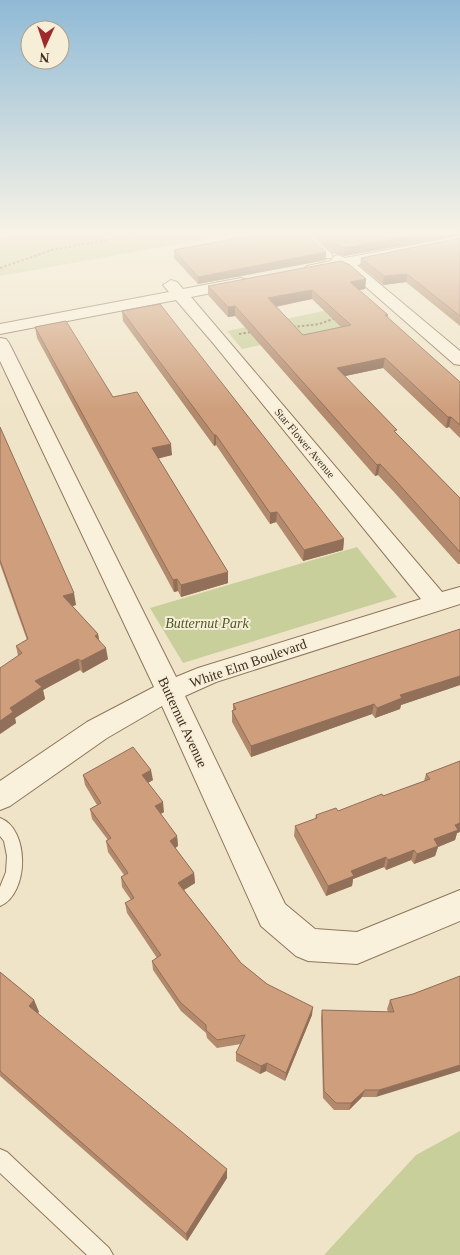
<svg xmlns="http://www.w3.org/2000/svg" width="460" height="1255" viewBox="0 0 460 1255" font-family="'Times New Roman',serif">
<rect width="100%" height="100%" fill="#f0e4c8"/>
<path fill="#c9cf9b" d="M16 233H241L0 276V237Z
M371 301 390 318 242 349 227 331Z
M357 547 397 597 183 663 150 608Z
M460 1131V1255H324L416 1155Z"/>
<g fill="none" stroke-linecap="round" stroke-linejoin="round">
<g stroke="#8d765c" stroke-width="2">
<path id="service" d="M299 233H307L332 254V258H326Z
M0 818C30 829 29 894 0 906V887L6 872 7 856 4 841 0 836Z
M0 1149 7 1152 109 1248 113 1255H87L0 1173Z"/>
</g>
<g stroke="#8d765c" stroke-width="2">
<path id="minor" d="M460 236V244L357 265 460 351V365L454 364 350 273 341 268 312 274 304 269 307 266 331 261 333 257 338 255 345 258Z
M241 278 247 280 249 283 247 286 191 297 442 592 460 587V604L216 682 185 696 285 904 315 929 357 932 460 890V921L357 964 308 961 296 956 261 926 162 706 107 738 10 806 0 810V781L87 722 154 687 0 361V338L6 339 9 343 176 677 198 668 421 599 213 343 176 300 0 334V324L169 292 163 285 171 280 177 282 183 289Z"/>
</g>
<path stroke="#8d765c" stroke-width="2" stroke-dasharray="2.5 2" stroke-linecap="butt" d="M0 268 52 250 144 233
M293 327 319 324 336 318
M239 334 252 332"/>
<use href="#service" fill="#faf1dc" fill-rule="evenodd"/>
<use href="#minor" fill="#faf1dc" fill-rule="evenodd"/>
</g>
<path fill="#b2896c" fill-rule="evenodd" d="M310 233H460V235L344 256 333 253Z
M460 238V326L406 282 383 285 360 266 361 258Z
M174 250 326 252V260L198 284 174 258Z
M366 279 365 289 359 290 388 315 387 318 460 382V438L449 427 446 428 383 368 345 376 396 433 460 498V564H458L394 492 378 475 375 476 235 316 228 317 208 295V286ZM312 299 341 327 303 335 276 307Z
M122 311 344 539 343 550 303 561 276 522 270 524 216 445 214 446 123 321Z
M35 327 113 397 172 455 158 458 228 572V583L181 597 178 591 174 592 37 338Z
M0 427 76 605 72 606 98 634 99 640 108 659 83 673 80 670 43 690 45 699 15 718 16 723 0 734 18 656 16 646 27 640 0 564Z
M460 629V685L401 705 400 709 375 718 372 714 251 757 232 722V711L233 710V704Z
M460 761V832L457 833 455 840 438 847 435 856 414 864 411 860 386 870 384 867 353 879 352 886 326 896 294 836 295 826 315 819 316 815 338 811 383 796 424 781 426 774Z
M83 775 153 780 148 783 164 812 160 814 177 836 178 846 175 848 194 873 195 883 184 890 241 963 267 984 312 1015 285 1081 266 1071 260 1074 236 1061V1053L241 1044 217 1048 207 1038 206 1033 181 1011 153 970 152 961 157 958 127 913 125 903 131 900 122 887 121 877 124 875 108 852 106 841 108 840 92 819 90 809 97 805 85 785Z
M0 972 34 1000 39 1012 37 1013 227 1178 187 1241 0 1076Z
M460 976 376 1097H362L349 1110H334L323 1098 321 1018 322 1010 388 1012 387 1009 390 1000 413 994Z"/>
<path fill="#916f58" d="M423 233H460V235L344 256 345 248Z
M326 252V260L198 284V277Z
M407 274 406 282 383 285 384 276Z
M366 279 365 289 349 292 350 282Z
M312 290V299L267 308 268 298Z
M235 306V316L228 317V307Z
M385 358 383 368 336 378 337 368Z
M448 417H451L449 427 446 428Z
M214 435H216V445L214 446Z
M171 444 172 455 153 460 152 448Z
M380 464 378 475 375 476 377 465Z
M277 512 276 522 270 524V513Z
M344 539 343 550 303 561 304 550Z
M228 572V583L181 597V585Z
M177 579 178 591 174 592 173 580Z
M74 593 76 605 65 608 63 596Z
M98 634 100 645 95 636Z
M106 648 108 659 83 673 81 661Z
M78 659 80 670 43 690 45 699 15 718 16 723 0 734V721L10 708 35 681Z
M460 676V685L401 705 400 709 375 718 377 708 400 695Z
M374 704 372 714 251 757V746Z
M151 770 153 780 144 785 142 775Z
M163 802 164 812 156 817 155 806Z
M460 823V832L457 833 455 840 438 847 435 856 414 864 417 854 434 839 455 825Z
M177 836 178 846 171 851 170 841Z
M414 850 411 860 386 870 388 860Z
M386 857 384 867 353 879 352 886 326 896 328 886 351 871Z
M194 873 195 883 179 893 178 883Z
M34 1000 39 1012 33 1018 29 1006Z
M313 1007 312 1015 285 1081 286 1073Z
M267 1063 266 1071 260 1074 261 1066Z
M460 1065V1071L376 1097 379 1090Z
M365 1090 362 1097 349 1110 351 1103Z
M227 1169V1178L187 1241 186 1234Z"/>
<path fill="#cf9f7d" stroke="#916f58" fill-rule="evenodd" d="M265 233H305L326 252 198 277 174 250Z
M321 233H423L345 248 334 244Z
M460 238V316L407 274 384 276 361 258Z
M341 261 350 265 366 279 350 282 388 315H385L460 382V425L451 417H448L385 358 337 368 397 430 394 431 460 498V552L396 481 380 464 377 465 235 306 228 307 208 286ZM312 290 351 325 303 335 268 298Z
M160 304 344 539 304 550 277 512 270 513 216 435H214L122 311Z
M66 321 113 397 137 392 171 444 152 448 228 572 181 585 177 579 173 580 35 327Z
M0 427 74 593 63 596 98 634 95 636 106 648 81 661 78 659 35 681 42 687 10 708 13 712 0 721V668L22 653 16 646 28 639 0 560Z
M460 629V676L400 695 402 698 377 708 374 704 251 746 232 711 236 709 233 704Z
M133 747 151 770 142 775 163 802 155 806 177 836 170 841 194 873 178 883 241 963 267 984 313 1007 286 1073 267 1063 261 1066 236 1053 245 1035 217 1040 206 1030V1025L180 1002 152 961 161 955 125 903 134 898 121 877 128 873 106 841 111 838 90 809 101 803 83 775Z
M460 761V823L455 825 458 830 434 839 438 846 417 854 414 850 388 860 386 857 351 871 354 876 328 886 295 826 317 818 316 815 336 808 338 811 382 794 383 796 430 779 426 774Z
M0 972 34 1000 29 1006 227 1169 186 1234 0 1071Z
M460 976V1065L379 1090H365L351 1103H336L324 1091 322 1010 394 1012 390 1000 413 994Z"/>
<linearGradient id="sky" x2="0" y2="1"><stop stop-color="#8fbad6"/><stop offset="0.57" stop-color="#f8f3e6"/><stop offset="1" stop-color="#f8f3e6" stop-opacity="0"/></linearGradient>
<rect width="460" height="409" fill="url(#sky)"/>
<g text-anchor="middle" stroke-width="4" stroke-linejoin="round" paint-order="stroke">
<g font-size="11" fill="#3d2e20" stroke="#f7eed8">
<text transform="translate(305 443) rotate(50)" y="4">Star Flower Avenue</text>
</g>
<g font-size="14" font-style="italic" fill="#4d5a26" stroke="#f7eed8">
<text x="207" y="628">Butternut Park</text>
</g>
<g font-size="14" fill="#3d2e20" stroke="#f7eed8">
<text transform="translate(248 663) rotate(-19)" y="5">White Elm Boulevard</text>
<text transform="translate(183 722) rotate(65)" y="5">Butternut Avenue</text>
</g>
</g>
<g transform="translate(45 45) rotate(183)"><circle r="24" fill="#f7eed8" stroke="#ada18e"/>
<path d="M0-4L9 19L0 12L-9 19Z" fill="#9e2a2b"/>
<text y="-8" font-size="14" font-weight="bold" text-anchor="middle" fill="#3d2e20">N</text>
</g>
</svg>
